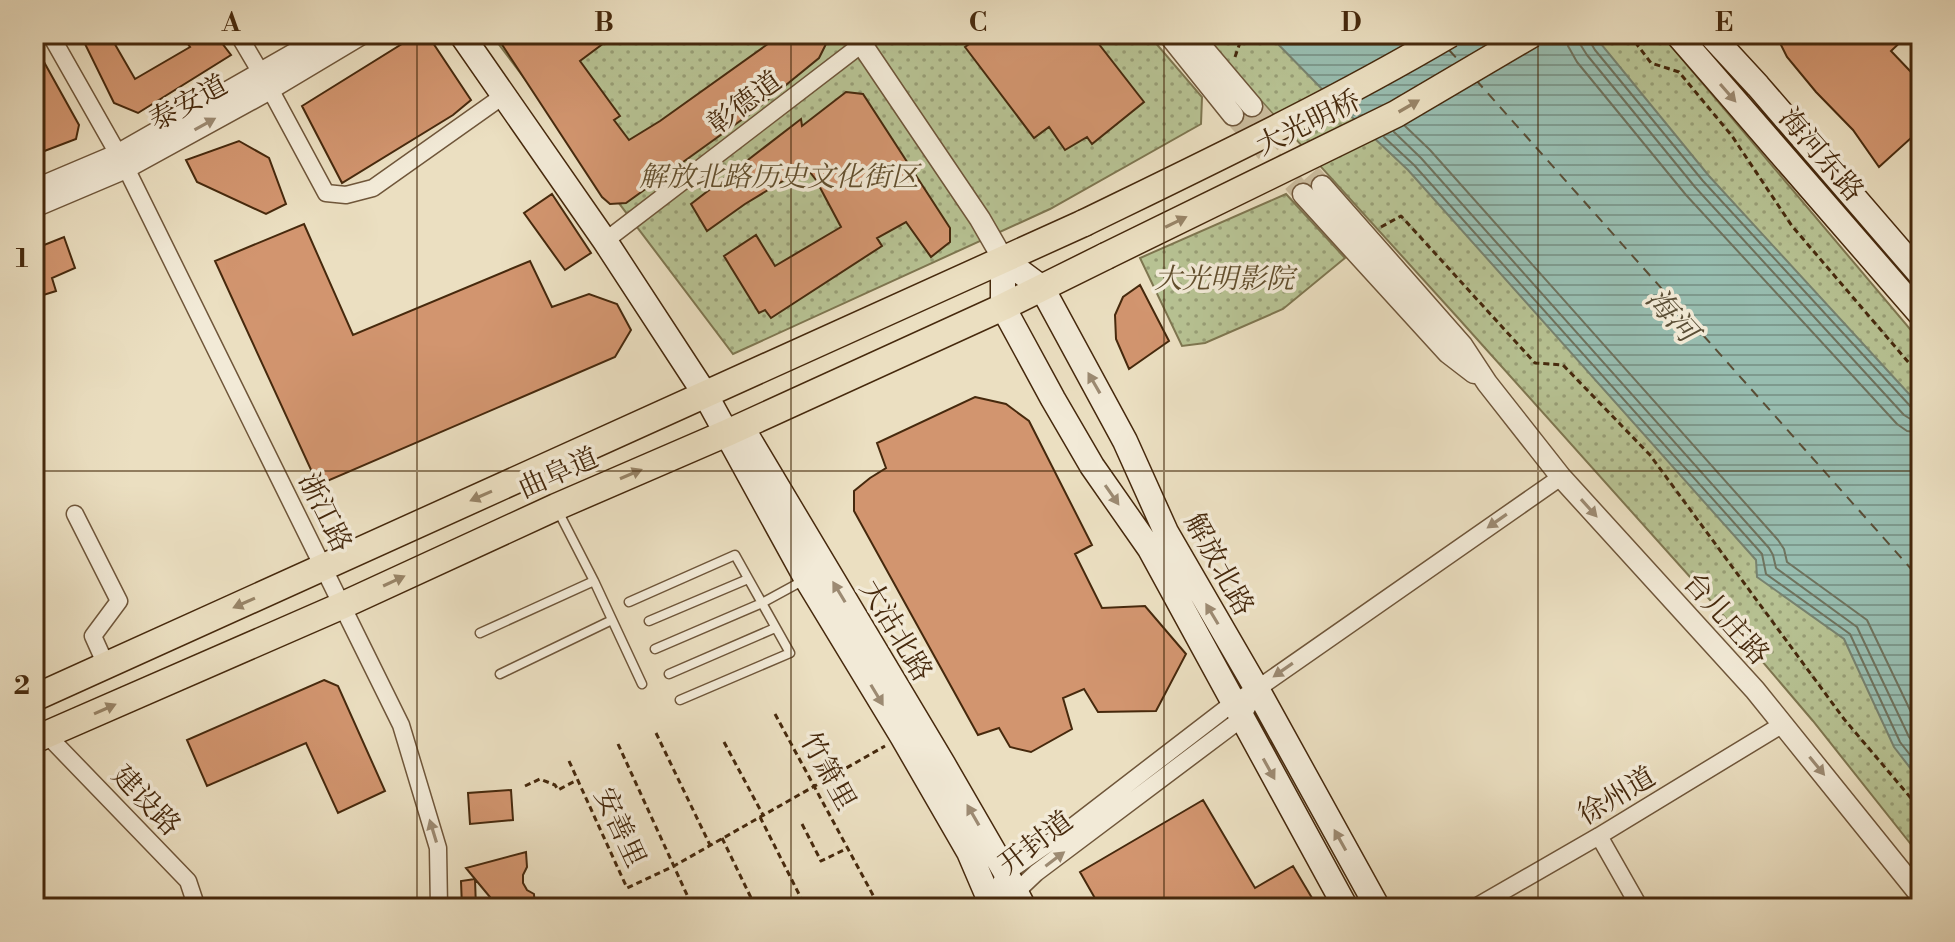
<svg xmlns="http://www.w3.org/2000/svg" width="1955" height="942" viewBox="0 0 1955 942" font-family="'Libre Bodoni','Noto Serif SC',serif">
<defs>
<pattern id="park-dots" width="8" height="8" patternUnits="userSpaceOnUse" patternTransform="scale(2)"><rect width="8" height="8" fill="#b7c293"/><path d="M2 2h.1M6 6h.1" fill="none" stroke="#979e76" stroke-width="1.8" stroke-linecap="round"/></pattern>
<pattern id="water-rules" width="6" height="5" patternUnits="userSpaceOnUse" patternTransform="scale(2)"><rect width="6" height="5" fill="#98bdb0"/><path d="M0 2.5h6" fill="none" stroke="#7e9a8e"/></pattern>
</defs>
<rect width="100%" height="100%" fill="#ebdfc1"/>
<filter id="stains"><feTurbulence type="fractalNoise" baseFrequency=".0025" numOctaves="4"/><feColorMatrix values="0 0 0 0 .2 0 0 0 0 .09 0 0 0 0 .02 0 0 0 .5 -.17"/></filter>
<radialGradient id="worn" r=".72"><stop offset=".6" stop-color="#630" stop-opacity="0"/><stop offset="1" stop-color="#630" stop-opacity=".3"/></radialGradient>
<path fill="url(#park-dots)" stroke="#7e7650" stroke-width="2" d="M491 34H1148L1202 97 1201 124 1050 209 733 354Z
M1205 34H1661L1921 342V857L1813 721 1699 587 1459 319 1225 61Z
M1286 194 1345 258 1283 309 1205 343 1182 346 1140 258Z"/>
<path fill="url(#water-rules)" stroke="#77826f" stroke-width="2" d="M1268 34H1595L1601 44 1709 176 1921 407V782L1894 747 1844 639 1757 577 1756 560 1408 170 1321 88Z"/>
<g fill="none" stroke-linecap="round" stroke-linejoin="round">
<path stroke="#6f735e" stroke-width="2" d="M1567 34 1568 46 1577 62 1686 195 1897 424 1907 431 1921 433
M1579 34 1580 44 1587 55 1695 187 1904 415 1912 420 1921 421
M1589 34V40L1595 50 1703 181 1912 408 1921 411
M1405 126 1430 150 1778 540 1784 549 1787 562 1867 620 1921 733
M1394 132 1421 158 1769 548 1773 555 1776 568 1857 627 1909 737 1921 753
M1384 137 1414 165 1762 554 1766 574 1850 634 1900 742 1921 769"/>
<path stroke="#5a4e36" stroke-width="2" stroke-dasharray="10 8" stroke-linecap="butt" d="M1449 50 1461 63
M1476 80 1921 580"/>
</g>
<path fill="#d2956f" stroke="#46290d" stroke-width="2" d="M86 34H109L135 79 190 47 181 34H215L231 55 138 113 114 103 84 42Z
M418 34H427L471 100 453 115 342 183 302 106Z
M509 34H616L580 61 620 116 614 120 629 140 660 121 772 41 767 34H826L827 42 819 58 754 111 626 203 610 204 602 197 499 40Z
M983 34H1091L1144 102 1092 144 1087 137 1065 150 1049 127 1034 138 965 47Z
M1780 34H1909L1891 51 1912 73 1921 75V116L1915 122 1921 129 1879 167 1853 130 1816 92 1787 57 1779 41Z
M34 44 79 125 76 139 34 155V124L42 120 34 104Z
M846 92 863 94 950 228V242L931 257 906 222 877 238 882 246 771 318 765 310 759 313 724 256 756 235 775 266 841 227 816 180 806 167 745 204 707 231 691 204 801 119 802 126Z
M239 141 269 158 286 204 266 214 197 182 186 160Z
M552 194 591 253 565 270 524 213Z
M304 224 353 335 530 261 552 307 589 294 617 304 631 330 615 357 318 485 215 261Z
M64 237 75 268 52 278 56 291 34 298V249Z
M1140 285 1169 341 1129 369 1116 339 1115 315 1123 297Z
M975 397 1006 404 1029 421 1092 545 1075 554 1102 608 1145 606 1186 654 1156 711 1098 712 1084 689 1063 698 1072 729 1031 752 1010 747 999 728 978 735 854 511V491L870 478 886 468 877 443Z
M324 680 338 686 385 791 338 813 306 743 207 786 187 740Z
M511 790 513 820 470 824 468 793Z
M1203 800 1255 888 1293 866 1318 908H1081L1096 900 1080 872Z
M526 852 527 867 523 875V883L527 890 534 894 535 908H499L475 879 476 908H462L461 881 475 879 466 868Z"/>
<g fill="none" stroke-linecap="round" stroke-linejoin="round">
<path stroke="#cabb9d" stroke-width="20" stroke-dasharray="20 10" stroke-linecap="butt" d="M1252 106 1322 186
M1233 115 1303 194"/>
<g stroke="#6f563a" stroke-width="11">
<path id="service" d="M558 511 594 581 642 684
M629 602 735 555 790 653 680 700
M649 621 748 579
M480 633 594 581
M655 649 762 603 806 579
M500 674 612 620
M669 674 775 628"/>
</g>
<g stroke="#6f563a" stroke-width="19">
<path id="minor" d="M50 34 126 168 401 725 438 848 439 908
M238 34 261 73
M270 89 326 193 346 195 373 188 503 96
M605 241 875 34
M75 514 119 601 93 636 106 665
M1257 689 1241 719 1036 873 1016 892 990 902 1006 873 1068 830 1233 703 1257 689 1561 477
M47 735 188 881 197 908
M1599 836 1640 908
M1474 908 1599 836 1783 724"/>
</g>
<g stroke="#6f563a" stroke-width="23">
<path id="tertiary" d="M855 34 980 219 1003 259
M1168 34 1233 115
M1191 34 1252 106
M1322 186 1462 345 1487 383 1561 477 1755 690 1921 896
M34 190 119 154 329 34
M1303 194 1448 353 1474 373
M34 207 126 168 270 89 362 34"/>
</g>
<g stroke="#46290d" stroke-width="27">
<path id="secondary" d="M461 34 605 241 705 394 806 578 902 736 969 852 993 908
M1677 34 1921 315
M1710 34 1758 86 1921 275
M1003 259 1042 288 1125 441 1166 532 1257 689 1378 908
M1003 259V307L1053 399 1092 466 1150 549 1346 908
M744 431 943 764 1006 873 1024 908"/>
</g>
<g stroke="#46290d" stroke-width="29">
<path id="primary" d="M34 698 1084 223
M34 740 341 606 556 507 727 433 1003 307 1106 256"/>
</g>
<path stroke="#46290d" stroke-width="3" stroke-dasharray="6 4" stroke-linecap="butt" d="M1629 34 1651 63 1679 72 1732 136 1792 226 1921 377
M1235 57 1243 34
M1381 227 1401 216 1535 363 1563 365 1650 455 1844 719 1921 810
M775 714 880 908
M656 733 710 845
M724 742 763 815
M618 744 693 908
M569 761 627 888 674 866 885 746
M525 786 540 779 555 785 558 790 577 780
M760 817 806 908
M802 824 821 861 848 848
M722 838 756 908"/>
<use href="#service" stroke="#f2ead7" stroke-width="8"/>
<use href="#minor" stroke="#f2ead7" stroke-width="16"/>
<use href="#tertiary" stroke="#f2ead7" stroke-width="20"/>
<use href="#secondary" stroke="#f2ead7" stroke-width="24"/>
<use href="#primary" stroke="#ebdfc1" stroke-width="26"/>
<g stroke="#46290d" stroke-width="29" stroke-linecap="butt">
<path id="primary-bridge" d="M1084 223C1207 163 1331 104 1450 34
M1106 256 1396 114 1532 34"/>
</g>
<use href="#primary-bridge" stroke="#ebdfc1" stroke-width="26"/>
</g>
<defs><path id="oneway-solid" d="M-6-.8H1V-3.2L6.5 0L1 3.2V.8H-6Z" transform="scale(2)"/></defs>
<g fill="#9c8a72">
<use href="#oneway-solid" transform="translate(1728 93) rotate(49)"/>
<use href="#oneway-solid" transform="translate(205 124) rotate(-29)"/>
<use href="#oneway-solid" transform="translate(1094 383) rotate(-120)"/>
<use href="#oneway-solid" transform="translate(1112 495) rotate(55)"/>
<use href="#oneway-solid" transform="translate(1589 508) rotate(48)"/>
<use href="#oneway-solid" transform="translate(1497 521) rotate(145)"/>
<use href="#oneway-solid" transform="translate(839 592) rotate(-121)"/>
<use href="#oneway-solid" transform="translate(1212 614) rotate(-121)"/>
<use href="#oneway-solid" transform="translate(1283 670) rotate(145)"/>
<use href="#oneway-solid" transform="translate(877 695) rotate(59)"/>
<use href="#oneway-solid" transform="translate(1817 766) rotate(51)"/>
<use href="#oneway-solid" transform="translate(1269 769) rotate(61)"/>
<use href="#oneway-solid" transform="translate(973 815) rotate(-120)"/>
<use href="#oneway-solid" transform="translate(433 831) rotate(-107)"/>
<use href="#oneway-solid" transform="translate(1340 840) rotate(-119)"/>
<use href="#oneway-solid" transform="translate(1055 859) rotate(-37)"/>
</g>
<g fill="#988467">
<use href="#oneway-solid" transform="translate(1409 106) rotate(-30)"/>
<use href="#oneway-solid" transform="translate(1176 222) rotate(-26)"/>
<use href="#oneway-solid" transform="translate(631 474) rotate(-23)"/>
<use href="#oneway-solid" transform="translate(481 496) rotate(156)"/>
<use href="#oneway-solid" transform="translate(394 581) rotate(-25)"/>
<use href="#oneway-solid" transform="translate(244 603) rotate(156)"/>
<use href="#oneway-solid" transform="translate(105 709) rotate(-24)"/>
</g>
<path fill="none" stroke="#46290d" stroke-width="2" stroke-opacity="0.55" d="M417 34V908M791 34V908M1164 34V908M1538 34V908M34 471H1921"/>
<g text-anchor="middle" stroke-width="7" stroke-linejoin="round" paint-order="stroke">
<g font-size="28" fill="#46290d" stroke="#f2ead7">
<text transform="translate(188 102) rotate(-29)" y="10">泰安道</text>
<text transform="translate(744 102) rotate(-37)" y="10">彰德道</text>
<text transform="translate(1308 122) rotate(-26)" y="10">大光明桥</text>
<text transform="translate(1822 154) rotate(49)" y="10">海河东路</text>
<text transform="translate(558 472) rotate(-24)" y="10">曲阜道</text>
<text transform="translate(326 512) rotate(64)" y="10">浙江路</text>
<text transform="translate(1220 564) rotate(61)" y="10">解放北路</text>
<text transform="translate(1727 618) rotate(48)" y="10">台儿庄路</text>
<text transform="translate(897 630) rotate(59)" y="10">大沽北路</text>
<text transform="translate(829 771) rotate(61)" y="10">竹箫里</text>
<text transform="translate(1616 795) rotate(-31)" y="10">徐州道</text>
<text transform="translate(147 800) rotate(46)" y="10">建设路</text>
<text transform="translate(621 827) rotate(65)" y="10">安善里</text>
<text transform="translate(1035 842) rotate(-37)" y="10">开封道</text>
</g>
<g font-size="28" font-style="italic" fill="#624f2e" stroke="#f2ead7">
<text x="779" y="186">解放北路历史文化街区</text>
<text x="1224" y="288">大光明影院</text>
</g>
<g font-size="30" font-style="italic" fill="#5a4e36" stroke="#f2ead7">
<text transform="translate(1672 315) rotate(48)" y="10">海河</text>
</g>
</g>
<rect width="1955" height="942" fill="none" stroke="#ebdfc1" stroke-width="88"/>
<rect x="44" y="44" width="1867" height="854" fill="none" stroke="#46290d" stroke-width="3"/>
<g font-size="26" text-anchor="middle" font-weight="bold" fill="#46290d">
<text x="231" y="31">A</text>
<text x="604" y="31">B</text>
<text x="978" y="31">C</text>
<text x="1351" y="31">D</text>
<text x="1724" y="31">E</text>
<text x="22" y="267">1</text>
<text x="22" y="694">2</text>
</g>
<rect width="100%" height="100%" filter="url(#stains)"/>
<rect width="100%" height="100%" fill="url(#worn)"/>
</svg>
